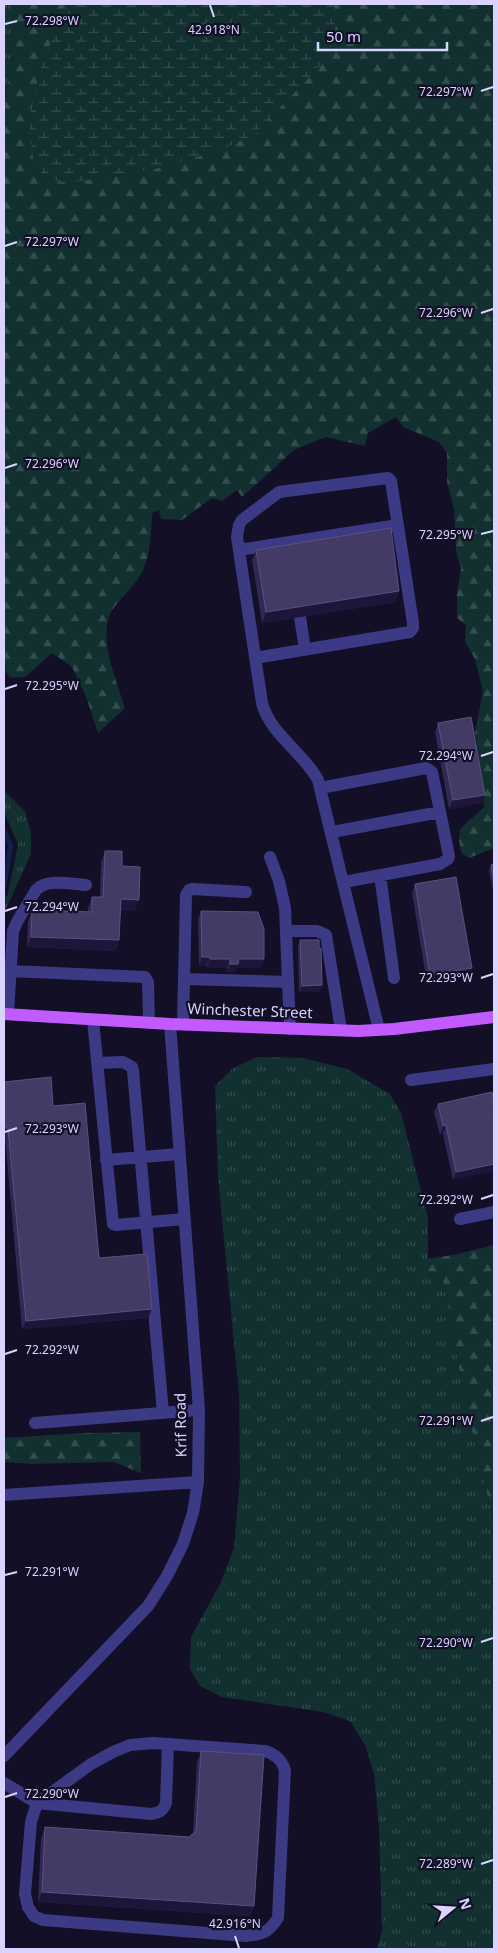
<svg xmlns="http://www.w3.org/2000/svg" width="498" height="1953" viewBox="0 0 498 1953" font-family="'Noto Sans',sans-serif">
<defs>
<pattern id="grass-tufts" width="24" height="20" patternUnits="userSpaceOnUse" patternTransform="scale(1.25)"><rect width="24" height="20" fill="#12302f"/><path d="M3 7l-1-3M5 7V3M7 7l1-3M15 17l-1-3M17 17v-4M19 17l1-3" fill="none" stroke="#344d4e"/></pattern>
<pattern id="forest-firs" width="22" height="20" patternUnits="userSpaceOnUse" patternTransform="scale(1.25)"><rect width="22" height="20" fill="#12302f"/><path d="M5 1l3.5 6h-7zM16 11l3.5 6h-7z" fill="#344d4e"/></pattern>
<pattern id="wetland-marsh" width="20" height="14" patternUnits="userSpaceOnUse" patternTransform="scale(1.25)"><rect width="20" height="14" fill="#12302f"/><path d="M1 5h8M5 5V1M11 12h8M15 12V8" fill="none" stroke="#344d4e"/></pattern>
</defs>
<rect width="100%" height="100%" fill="#130f26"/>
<path fill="url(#grass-tufts)" d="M4 4H14V13L10 47 12 65 4 101Z
M4 791 25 811 31 833V854L4 913V899L8 894 18 844 4 812Z
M257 1057 303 1058 347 1069 390 1094 401 1113 428 1218V1273L444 1283 465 1401 494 1523V1949H377L382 1931 379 1827 374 1774 366 1747 350 1721 323 1712 222 1697 200 1686 190 1669 191 1637 221 1582 234 1548 240 1477 239 1394 218 1177 215 1086 232 1069Z"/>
<path fill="url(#forest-firs)" d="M14 4H494V848L469 858 462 854 459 841 460 829 484 807 482 776 475 733 483 691 475 659 465 642 466 625 457 618V594L461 568 456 551 454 509 447 482V453L439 442 403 427 396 417 368 433 365 446 326 437 294 450 242 497 237 490 222 501 212 498 182 520 161 519 159 510 152 513C151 532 151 553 143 570 137 586 114 602 109 617 100 644 117 682 125 708L98 733 85 694 72 667 52 653 25 677 10 678 4 669V101L12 65 10 47 14 13Z
M494 1245V1523L465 1401 444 1283 428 1273 427 1259 458 1254Z
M140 1432 141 1473 114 1462 31 1464 4 1462V1438L82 1433Z"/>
<path fill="url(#wetland-marsh)" d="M70 4H334L336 49 255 134 223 149 160 168 83 181 59 182 42 173 33 158 29 120 40 70 60 19Z"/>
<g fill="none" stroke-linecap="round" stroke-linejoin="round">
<path stroke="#0c2248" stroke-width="5" d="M4 831 11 845 4 886"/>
<path stroke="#3d3a85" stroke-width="12" d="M239 550 398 525
M300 617 305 650
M255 658 410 632 413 628V623L391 481 388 478 279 492 242 520 239 525 237 537 262 703C270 734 303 752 318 780L379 1030
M320 788 426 768 432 772 449 856 448 859 440 864 344 882
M332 832 440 812
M270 857 279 881 285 908 290 1029
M380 875 394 978
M287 931H317L326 935 341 1030
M10 971 145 977 148 982 149 1023
M184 979 288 982
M8 1014 13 931 17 922 36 890C47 878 71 884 86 885
M93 1020 113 1224 116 1225 184 1219
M183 1024 186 895 189 890 192 889 246 892
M97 1063 123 1062 132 1067 133 1071 163 1413
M411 1080 494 1069
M106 1160 179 1154
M460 1219 494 1212
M35 1423 199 1410
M4 1495 198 1482
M153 1743 265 1751C276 1755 281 1759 285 1770L278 1918C268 1933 263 1934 246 1936L43 1920 34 1916 28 1907 25 1894 31 1822 37 1803 91 1764 113 1752 130 1745Z
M4 1756 148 1606 167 1576 183 1544 193 1513 198 1482 199 1410 170 1024
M4 1783 37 1803 151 1814C159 1813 163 1811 166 1803L168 1744"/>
<path stroke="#c25bff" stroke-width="12" d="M4 1014 170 1024 358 1031 394 1029 494 1017"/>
</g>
<path fill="#312854" d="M256 550 399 591 395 602 262 623 252 560Z
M438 723 482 803 449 809 435 732Z
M105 851 122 866 135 911 120 910 119 940 115 951 27 947 28 921 32 910 88 912V908L92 897H100L101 862Z
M494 864V896L489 871 491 865Z
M415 884 472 968 469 977 427 983 412 893Z
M201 911 264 959 261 968H237L235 972H227V968H206V966H199L198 920Z
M300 940 320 992H299L298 946Z
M4 1082 53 1106 99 1258 148 1318 22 1329 5 1136Z
M492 1092 453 1180 443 1134 440 1135 434 1112 438 1104Z
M201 1751 254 1906 250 1916 38 1902 41 1838 45 1827 189 1837 193 1834 197 1762Z"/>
<path fill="#1d163a" d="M399 591 395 602 262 623 266 612Z
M485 795 482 803 449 809 453 800Z
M121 899 139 900 135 911 117 910Z
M31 937 119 940 115 951 27 947Z
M202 957H210L206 966H199Z
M210 959H230L227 968H206Z
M239 959H264L261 968H237L235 972H227L230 964Z
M472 968 469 977 427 983 430 975Z
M322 985 320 992H299L302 986Z
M446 1125 443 1134 440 1135 443 1126Z
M4 1128H8L5 1136H4Z
M494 1164V1171L453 1180 456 1172Z
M152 1309 148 1318 22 1329 26 1321Z
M42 1892 254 1906 250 1916 38 1902Z"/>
<path fill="#433a66" stroke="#5a527e" d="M391 528 399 591 266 612 256 550Z
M471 717 485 795 453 800 438 723Z
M105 851H122V866L140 867 139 900 121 899 119 940 31 937 32 910 92 912V897H103Z
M494 864V880L491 865Z
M456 877 472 968 430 975 415 884Z
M201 911 258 912 264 929V959H239L238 964H230V959H210V957H202Z
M300 940H319V948H321L322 985 302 986Z
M51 1077 53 1106 85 1103 99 1258 147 1254 152 1309 26 1321 8 1128H4V1082Z
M492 1092 494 1102V1115H493L494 1121V1164L456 1172 446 1125 443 1126 438 1104Z
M201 1751 264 1755 254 1906 42 1892 45 1827 189 1837 196 1831Z"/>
<path fill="none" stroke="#d9d4ff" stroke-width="2" d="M210 5 214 17M5 24 17 21M481 91 493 87M5 246 17 242M481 313 493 309M5 468 17 464M481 534 493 531M5 689 17 685M481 756 493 752M5 911 17 907M481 978 493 974M5 1132 17 1128M481 1199 493 1195M5 1354 17 1350M481 1421 493 1417M5 1575 17 1572M481 1642 493 1638M5 1797 17 1793M481 1864 493 1860M235 1936 239 1948"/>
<g text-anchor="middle" stroke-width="4.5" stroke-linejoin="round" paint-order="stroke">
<g font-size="15" fill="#d9d4ff" stroke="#130f26">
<text transform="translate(250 1011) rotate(2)" y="5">Winchester Street</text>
<text transform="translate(181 1425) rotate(-91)" y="5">Krif Road</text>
</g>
</g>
<g font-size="12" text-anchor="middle" fill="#d9d4ff" stroke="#130f26" stroke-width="4.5" stroke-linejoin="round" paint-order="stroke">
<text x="52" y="25">72.298°W</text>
<text x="214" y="34">42.918°N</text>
<text x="446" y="96">72.297°W</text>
<text x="52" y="246">72.297°W</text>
<text x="446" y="317">72.296°W</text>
<text x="52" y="468">72.296°W</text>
<text x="446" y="539">72.295°W</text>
<text x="52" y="690">72.295°W</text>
<text x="446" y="760">72.294°W</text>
<text x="52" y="911">72.294°W</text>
<text x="446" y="982">72.293°W</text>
<text x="52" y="1133">72.293°W</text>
<text x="446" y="1204">72.292°W</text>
<text x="52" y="1354">72.292°W</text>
<text x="446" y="1425">72.291°W</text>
<text x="52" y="1576">72.291°W</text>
<text x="446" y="1647">72.290°W</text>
<text x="52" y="1798">72.290°W</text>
<text x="446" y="1868">72.289°W</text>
<text x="235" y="1928">42.916°N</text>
</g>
<rect width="498" height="1953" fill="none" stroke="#d9d4ff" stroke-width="10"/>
<g transform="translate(453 1908) rotate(72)" stroke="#130f26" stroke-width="4" paint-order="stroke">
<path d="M0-4L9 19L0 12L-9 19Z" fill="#d9d4ff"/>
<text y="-8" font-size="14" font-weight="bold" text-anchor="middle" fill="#d9d4ff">N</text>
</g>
<path d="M318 42v8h129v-8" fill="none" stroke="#d9d4ff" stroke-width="2.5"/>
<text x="326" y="42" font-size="15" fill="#d9d4ff" stroke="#130f26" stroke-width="4" paint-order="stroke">50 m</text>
</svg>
